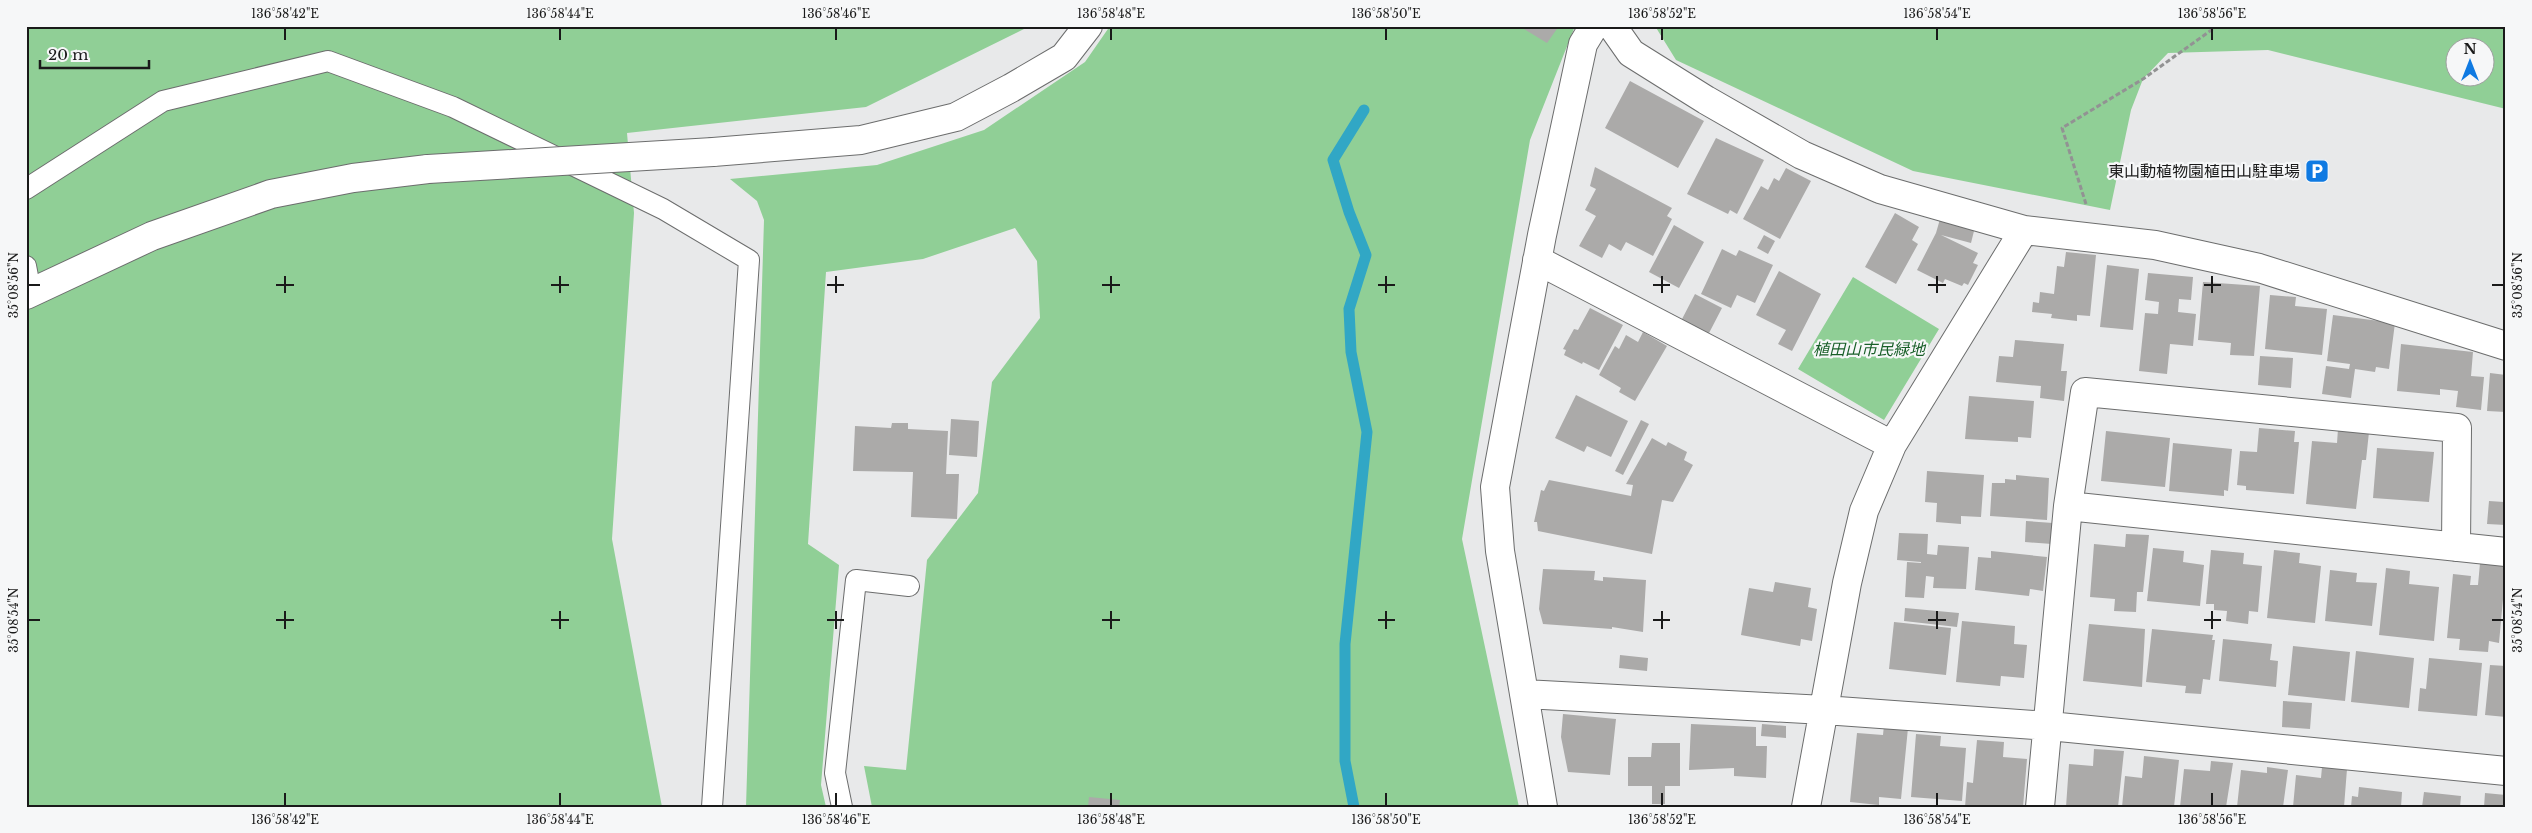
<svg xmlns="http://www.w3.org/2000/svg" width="2532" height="833" viewBox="0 0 2532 833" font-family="'Libre Baskerville','Noto Sans JP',serif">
<rect width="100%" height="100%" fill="#e8e9ea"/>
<path fill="#90cf96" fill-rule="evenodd" d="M26 26H1030L866 107 627 133 634 213 612 539 662 807H26Z
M1110 26H1575L1530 140 1462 539 1519 807H872L864 766 906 770 927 560 978 493 992 382 1040 318 1037 261 1015 228 923 259 826 272 808 544 839 565 821 785 826 807H746L764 220 757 201 730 179 877 165 984 130 1085 62Z
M1655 26H2506V109L2268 50 2168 53 2143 79 2131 110 2110 210 1913 171 1676 60ZM2454 48H2484V78H2454Z
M1853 277 1939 329 1884 420 1798 369Z"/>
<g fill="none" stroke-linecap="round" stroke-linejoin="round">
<path stroke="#31a7c5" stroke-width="11" d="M1354 807 1345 761V644L1367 432 1351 352 1349 309 1366 255 1349 212 1333 160 1364 110"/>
</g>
<path fill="#abaaa9" d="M1519 26H1559L1547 43Z
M1630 81 1704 121 1678 168 1605 128Z
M1716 138 1764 160 1737 214 1730 210 1728 214 1687 194Z
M1595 167 1672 208 1667 216 1672 219 1653 256 1626 242 1621 251 1609 244 1602 258 1579 246 1596 216 1585 210 1596 189 1590 186Z
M1786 168 1811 181 1780 239 1743 219 1761 186 1768 190 1774 178 1779 181Z
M1895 213 1919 227 1912 240 1918 244 1896 284 1865 267Z
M1940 219 1975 227 1971 243 1941 235 1978 253 1973 263 1978 265 1968 285 1964 283 1962 286 1945 279 1943 283 1917 270 1936 233Z
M1674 225 1704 242 1679 288 1649 272Z
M1764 235 1775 241 1768 254 1757 248Z
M1722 249 1736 256 1739 250 1773 265 1755 303 1737 295 1731 308 1701 294Z
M2066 252 2096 255 2090 316 2077 315V321L2051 318 2052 314 2032 312 2033 302 2039 303 2040 292 2054 294 2057 266 2064 267Z
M2107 265 2139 269 2133 330 2100 327Z
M1779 271 1821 294 1792 351 1778 344 1786 330 1756 315Z
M2148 273 2193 277 2191 300 2179 299 2178 312 2196 314 2193 346 2170 344 2167 374 2139 371 2145 313 2158 314 2159 302 2145 300Z
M2203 282 2260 286 2254 356 2230 355 2231 343 2198 340Z
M1695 294 1722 308 1708 335 1681 321Z
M2270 295 2296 297 2295 306 2327 309 2322 355 2265 349Z
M1590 308 1623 325 1599 370 1583 362 1582 364 1564 355 1566 350 1563 349 1574 329 1578 330Z
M2333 315 2395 323 2389 369 2376 367 2375 372 2355 369 2351 398 2322 394 2326 366 2349 369 2350 364 2327 361Z
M1643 332 1667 346 1635 401 1619 392 1621 388 1599 375 1615 346 1619 349 1626 335 1638 342Z
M2015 340 2064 344 2061 371H2067L2064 401 2040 398 2041 386 1996 382 1999 356 2013 357Z
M2401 344 2473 352 2471 376 2484 377 2481 410 2456 407 2458 391 2440 389V395L2397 391Z
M2260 356 2293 358 2291 388 2258 385Z
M2490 373 2506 375V412L2487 411Z
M1576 395 1628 421 1611 457 1587 446 1584 452 1555 438Z
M1969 396 2034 401 2031 438 2018 437V442L1965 439Z
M951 419 979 421 977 457 949 455Z
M1641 420 1649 424 1623 475 1615 471Z
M892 423H908V429L948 431 946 474H959L957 519 911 517 913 472 853 471 855 426 891 428Z
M2259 428 2295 431 2294 442H2299L2294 494 2246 490V486L2237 485 2240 451 2257 452Z
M2338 429 2369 432 2366 460H2362L2356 509 2306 504 2312 441 2337 443Z
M2106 431 2170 438 2165 487 2101 481Z
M1652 438 1666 446 1668 442 1687 452 1684 460 1693 465 1673 502 1662 500 1652 554 1538 531 1537 522H1534L1538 504 1541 490 1544 491 1549 480 1631 496 1633 485 1626 484Z
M2173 443 2232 449 2228 491 2224 490V496L2169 491Z
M2377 448 2434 452 2429 502 2373 498Z
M1927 471 1984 475 1981 517 1961 516V524L1936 522 1937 503 1925 502Z
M2016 475 2049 478 2047 520 1990 516 1992 483H2005V479L2016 480Z
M2504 496 2506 525 2487 524 2489 501 2504 502Z
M2026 521 2053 523 2052 544 2025 542Z
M1899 533 1928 534 1927 554 1937 555 1938 545 1969 547 1966 589 1933 588 1934 577 1926 576 1924 598 1905 597 1907 562 1921 563V562L1897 560Z
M2126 534 2149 535 2143 592H2137L2136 612 2114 611 2115 599 2090 597 2094 544 2125 547Z
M2153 548 2184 551 2183 562 2204 565 2200 606 2147 601Z
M2211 550 2244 553 2243 564 2262 566 2258 612 2249 611 2248 624 2226 621 2227 611 2214 610V604H2206Z
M2274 550 2300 553 2299 563 2321 566 2315 623 2267 618Z
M1991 551 2047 557 2043 591 2030 589 2029 596 1975 590 1978 557 1991 558Z
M2480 563 2506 566 2499 643 2489 641 2488 652 2459 650 2460 639 2447 638 2453 574 2471 576 2470 585H2478Z
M2386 568 2410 571 2409 584 2439 587 2434 641 2379 635Z
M1543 569 1595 571 1594 580 1603 581V577L1646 580 1643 632 1612 627V629L1543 624 1539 609Z
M2330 570 2357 573 2356 582 2377 583 2372 626 2325 621Z
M1775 582 1811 588 1808 607 1817 609 1812 641 1801 639 1800 646 1741 635 1749 588 1773 592Z
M1905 608 1959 613 1957 627 1904 621Z
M1962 621 2015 626 2014 644 2027 645 2024 678 2001 676 2000 686 1956 682Z
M1894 622 1951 628 1946 675 1889 669Z
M2089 624 2145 629 2142 687 2083 681Z
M2152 629 2213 635 2212 640H2215L2210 680 2203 679 2201 694 2185 693 2186 686 2146 682Z
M2223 639 2272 644 2270 660 2278 661 2276 687 2219 681Z
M2293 646 2350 652 2345 701 2288 695Z
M2356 651 2414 658 2409 708 2351 702Z
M1620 655 1648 658 1647 671 1619 668Z
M2429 658 2482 663 2477 716 2418 711 2420 688 2426 689Z
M2490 665 2506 666V717L2485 715Z
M2283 701 2312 703 2310 729 2282 727Z
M1563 714 1616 719 1610 775 1568 772 1561 737Z
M1691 724 1756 727V746H1767L1766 778 1734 776V768L1689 770Z
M1762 724 1786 726V738L1761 736Z
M1884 725 1908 728 1901 799 1879 797V805L1850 802 1857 733 1883 735Z
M1916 734 1941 736 1940 746 1966 748 1962 801 1911 797Z
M1977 740 2004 742 2003 757 2027 759 2023 807H1965L1967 782 1973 783Z
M1652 743H1680V786H1665V804H1652V786H1628V757H1651Z
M2094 749 2124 751 2118 807H2066L2069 764 2093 766Z
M2144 756 2179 760 2174 807H2122L2125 776 2142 778Z
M2211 761 2233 763 2226 807H2180L2184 769 2210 771Z
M2267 767 2288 770 2283 807H2237L2241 770 2267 773Z
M2322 767 2347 769 2344 807H2293L2296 775 2321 778Z
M2359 787 2402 792 2401 807H2351L2352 796 2358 797Z
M2424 792 2461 796 2460 807H2422Z
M2485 793 2506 795V807H2484Z
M1089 797 1120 800 1119 807H1088Z"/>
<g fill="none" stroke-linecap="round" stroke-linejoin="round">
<g stroke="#6c6d6d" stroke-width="22">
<path id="service" d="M26 189 163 101 328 61 453 107 663 209 749 260 712 807
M26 266 31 292
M842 807 835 773 856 580 909 586"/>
</g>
<g stroke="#6c6d6d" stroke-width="30">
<path id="minor" d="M1612 26 1631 53 1706 100 1802 155 1880 189 2024 230 2155 245 2259 268 2506 346
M1537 260 1892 445
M2068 506 2506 552
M1524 694 1824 710 2049 726 2506 771
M1543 807 1500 551 1495 487 1542 235 1583 44 1594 26
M1806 807 1847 583 1864 511 1892 445 2024 230
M2040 807 2068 506 2085 392 2457 428 2456 547"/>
</g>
<g stroke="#6c6d6d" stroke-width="30">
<path id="tertiary" d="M713 152 861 140 956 117 1011 88 1064 57 1088 26
M26 295 152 236 271 194 353 178 428 169"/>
</g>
<path stroke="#929293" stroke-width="3" stroke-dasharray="5 2.5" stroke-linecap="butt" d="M2086 204 2062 128 2143 79 2217 26"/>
<use href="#service" stroke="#fff" stroke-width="20"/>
<use href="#minor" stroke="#fff" stroke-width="28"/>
<use href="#tertiary" stroke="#fff" stroke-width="28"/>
<g stroke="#6c6d6d" stroke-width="30" stroke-linecap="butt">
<path id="tertiary-bridge" d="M428 169 713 152"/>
</g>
<use href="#tertiary-bridge" stroke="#fff" stroke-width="28"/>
</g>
<path fill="none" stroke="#1a1a1a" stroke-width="2" d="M285 28V40M560 28V40M836 28V40M1111 28V40M1386 28V40M1662 28V40M1937 28V40M2212 28V40M285 276V293M560 276V293M836 276V293M1111 276V293M1386 276V293M1662 276V293M1937 276V293M2212 276V293M28 285H40M276 285H294M551 285H569M827 285H844M1102 285H1120M1378 285H1395M1653 285H1670M1928 285H1946M2204 285H2221M2492 285H2504M285 611V629M560 611V629M836 611V629M1111 611V629M1386 611V629M1662 611V629M1937 611V629M2212 611V629M28 620H40M276 620H294M551 620H569M827 620H844M1102 620H1120M1378 620H1395M1653 620H1670M1928 620H1946M2204 620H2221M2492 620H2504M285 793V806M560 793V806M836 793V806M1111 793V806M1386 793V806M1662 793V806M1937 793V806M2212 793V806"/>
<defs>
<g id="parking-square" transform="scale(1.25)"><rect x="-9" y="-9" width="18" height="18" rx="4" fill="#0f7ae2" stroke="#f6f7f8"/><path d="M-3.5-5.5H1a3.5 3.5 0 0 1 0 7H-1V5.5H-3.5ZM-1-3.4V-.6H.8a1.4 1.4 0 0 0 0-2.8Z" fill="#fff"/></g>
</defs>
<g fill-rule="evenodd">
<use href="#parking-square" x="2317" y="171"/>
</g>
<g text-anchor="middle" stroke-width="4.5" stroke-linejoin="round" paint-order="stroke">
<g font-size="16" fill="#1a1a1a" stroke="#f6f7f8" text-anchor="end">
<text x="2300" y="177">東山動植物園植田山駐車場</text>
</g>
<g font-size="16" font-style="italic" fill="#185f28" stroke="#f6f7f8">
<text x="1869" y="355">植田山市民緑地</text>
</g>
</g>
<rect width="2532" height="833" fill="none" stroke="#f6f7f8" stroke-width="55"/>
<g transform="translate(2470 62)"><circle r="24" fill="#f6f7f8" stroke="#9e9f9f"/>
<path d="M0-4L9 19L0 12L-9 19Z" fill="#0f7ae2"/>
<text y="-8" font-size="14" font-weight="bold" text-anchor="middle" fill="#1a1a1a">N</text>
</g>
<path d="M40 60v8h109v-8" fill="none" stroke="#1a1a1a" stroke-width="2.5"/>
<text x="48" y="60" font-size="15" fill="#1a1a1a" stroke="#f6f7f8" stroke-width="4" paint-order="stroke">20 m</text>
<rect x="28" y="28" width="2476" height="778" fill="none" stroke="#1a1a1a" stroke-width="2"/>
<g font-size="12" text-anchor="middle" fill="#1a1a1a">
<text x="285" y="18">136°58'42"E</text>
<text x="560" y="18">136°58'44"E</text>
<text x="836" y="18">136°58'46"E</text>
<text x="1111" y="18">136°58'48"E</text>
<text x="1386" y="18">136°58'50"E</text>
<text x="1662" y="18">136°58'52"E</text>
<text x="1937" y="18">136°58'54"E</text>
<text x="2212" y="18">136°58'56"E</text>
<text transform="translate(14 285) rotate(-90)" y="4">35°08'56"N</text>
<text transform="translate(2518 285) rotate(-90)" y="4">35°08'56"N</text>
<text transform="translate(14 620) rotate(-90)" y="4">35°08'54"N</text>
<text transform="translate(2518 620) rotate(-90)" y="4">35°08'54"N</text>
<text x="285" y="824">136°58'42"E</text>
<text x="560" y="824">136°58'44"E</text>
<text x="836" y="824">136°58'46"E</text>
<text x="1111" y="824">136°58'48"E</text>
<text x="1386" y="824">136°58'50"E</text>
<text x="1662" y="824">136°58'52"E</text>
<text x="1937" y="824">136°58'54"E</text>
<text x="2212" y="824">136°58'56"E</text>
</g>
</svg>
